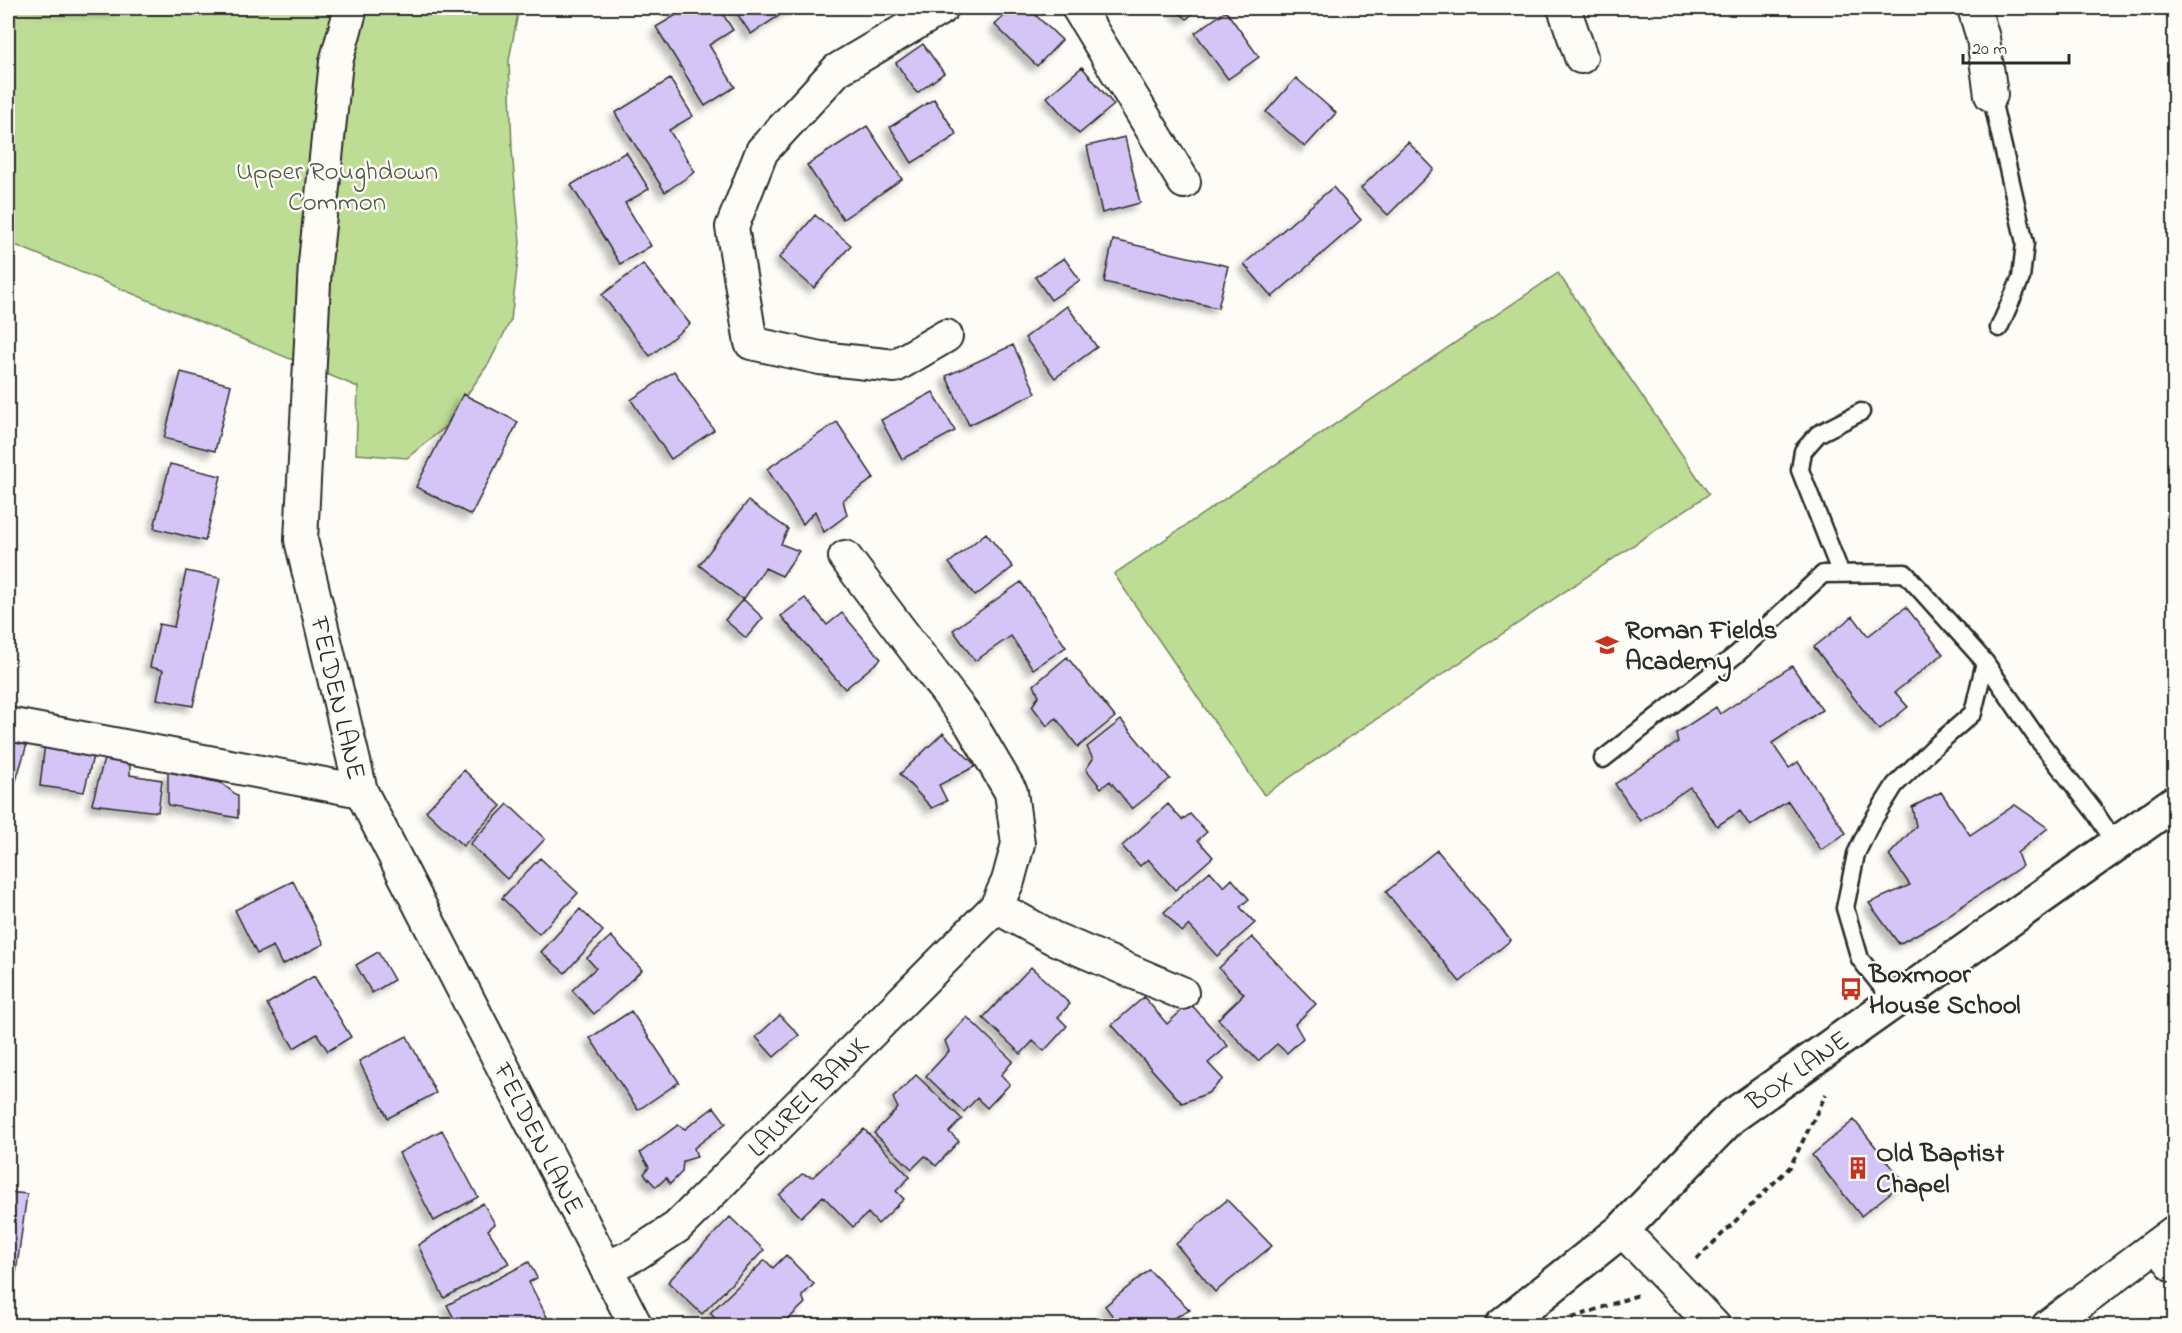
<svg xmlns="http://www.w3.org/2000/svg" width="2182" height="1333" viewBox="0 0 2182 1333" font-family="'Indie Flower',sans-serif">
<defs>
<filter id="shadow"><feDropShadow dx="-5.5" dy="5.5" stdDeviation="3" flood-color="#0004"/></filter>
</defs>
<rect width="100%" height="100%" fill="#fdfcf7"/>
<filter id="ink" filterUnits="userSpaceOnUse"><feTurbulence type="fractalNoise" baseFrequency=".0167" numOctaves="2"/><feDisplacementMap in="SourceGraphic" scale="12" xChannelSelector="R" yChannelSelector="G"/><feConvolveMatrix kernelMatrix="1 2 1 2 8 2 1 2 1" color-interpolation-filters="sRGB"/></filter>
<g filter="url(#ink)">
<path fill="#bddc94" stroke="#748460" stroke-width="1.5" d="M8 8H519L509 60 512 150 520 243 511 320 489 363 444 428 407 458 356 454 358 387 8 242Z
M1558 273 1709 494 1264 795 1114 574Z"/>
<path fill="#d5c5f6" stroke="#2b2b2b" stroke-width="1.5" filter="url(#shadow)" d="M40 8H116V11Z
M688 8H719L733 30 709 45 735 87 705 106 656 27Z
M733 8H791L751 34Z
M1012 8H1028L1062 40 1037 66 995 25Z
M1173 8H1197L1187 19Z
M1226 11 1259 57 1228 79 1195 33Z
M923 44 944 73 917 93 896 63Z
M1082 67 1114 105 1079 134 1047 97Z
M1296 78 1336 113 1305 147 1266 112Z
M670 79 693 116 669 130 695 172 665 192 615 113Z
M934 99 957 135 912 163 890 127Z
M867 126 902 179 843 219 807 165Z
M1125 137 1140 203 1102 213 1087 146Z
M1408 142 1434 169 1388 215 1361 188Z
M626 152 649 189 625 203 651 246 620 264 571 185Z
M1333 187 1361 220 1272 297 1244 264Z
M815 215 851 245 814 288 779 258Z
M1113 240 1228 266 1218 308 1104 282Z
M1064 258 1080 280 1051 300 1035 277Z
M643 264 690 324 650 356 602 295Z
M1067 306 1097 347 1055 378 1025 338Z
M1013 345 1036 393 969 425 946 376Z
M674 371 714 430 671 459 631 400Z
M181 372 231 385 215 451 164 438Z
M933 392 955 431 902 459 881 420Z
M463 394 518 422 471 515 416 487Z
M837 422 874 478 843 500 847 515 824 532 815 511 803 524 767 469Z
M170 464 221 476 205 541 154 528Z
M748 501 788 529 781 544 799 551 782 576 765 568 743 600 699 565Z
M986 533 1013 567 975 596 949 563Z
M186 571 220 578 193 706 157 699 163 670 150 667 159 624 174 627Z
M1021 582 1066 647 1033 669 1011 636 975 661 953 630Z
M805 598 827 625 842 613 881 659 845 689 781 616Z
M743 599 763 618 746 638 725 620Z
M1906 607 1943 654 1895 692 1908 707 1879 730 1814 647 1853 616 1868 636Z
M1067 657 1115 717 1078 747 1056 718 1047 726 1032 706 1039 696 1034 685Z
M1792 666 1822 710 1772 743 1789 768 1798 762 1846 833 1821 850 1788 801 1750 826 1740 811 1717 826 1690 787 1640 821 1615 784 1678 742 1676 733 1716 707 1720 714Z
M1121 720 1170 779 1132 809 1110 781 1101 788 1086 769 1093 759 1087 747Z
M943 733 976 766 939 785 947 801 932 808 900 774Z
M8 735 28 741 14 787 8 785Z
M45 743 94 752 84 792 40 786Z
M104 759H130V775L162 780 158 812 92 804Z
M464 770 501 806 463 846 426 811Z
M168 772 221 783 238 796V818L168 805Z
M1941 792 1970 835 2015 805 2048 828 2017 853 2022 866 1935 924 1899 944 1869 903 1910 885 1889 855 1916 826 1912 807Z
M508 804 545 839 507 879 470 844Z
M1168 804 1182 820 1190 814 1207 832 1198 840 1213 857 1175 890 1148 859 1140 866 1122 846Z
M1437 850 1511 940 1460 982 1386 892Z
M540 858 578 893 539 934 502 898Z
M1210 871 1224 887 1232 879 1249 899 1240 907 1255 923 1217 956 1189 925 1182 932 1164 912Z
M293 881 324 944 282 965 273 946 257 954 235 910Z
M580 909 603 931 565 973 541 952Z
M611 936 642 970 594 1014 572 990 596 968 587 958Z
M1252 937 1316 1004 1295 1024 1303 1038 1287 1053 1277 1044 1258 1061 1218 1019 1244 994 1219 968Z
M378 952 394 980 372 993 356 965Z
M1031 967 1070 1004 1058 1017 1067 1026 1044 1051 1033 1041 1021 1054 983 1018Z
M314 976 351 1037 328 1051 317 1034 294 1048 267 1004Z
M1144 997 1167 1024 1190 1003 1228 1046 1208 1063 1223 1079 1208 1093 1182 1103 1112 1025Z
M631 1011 679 1082 638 1110 590 1038Z
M780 1015 799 1035 774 1057 756 1037Z
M967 1017 1013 1061 1001 1075 1010 1084 987 1108 977 1098 964 1112 926 1076 949 1051 945 1041Z
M407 1036 436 1093 388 1118 359 1061Z
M916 1075 962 1119 949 1132 959 1141 936 1166 925 1156 912 1169 874 1133 898 1108 893 1098Z
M714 1107 726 1123 694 1148 697 1157 683 1161 682 1172 670 1184 666 1178 656 1187 644 1174 649 1167 640 1153 678 1125 685 1129Z
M1854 1120 1904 1182 1861 1216 1812 1155Z
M864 1129 910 1177 896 1191 904 1199 878 1224 868 1213 853 1227 823 1196 801 1217 779 1195 802 1174 813 1177Z
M442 1130 478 1197 434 1221 399 1153Z
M8 1192 27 1194 16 1273 8 1272Z
M1227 1200 1272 1246 1215 1292 1176 1244Z
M483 1203 495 1224 488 1230 509 1263 444 1298 418 1245Z
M730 1217 764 1250 702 1314 668 1282Z
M786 1255 814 1284 802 1296 805 1303 781 1326H723L710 1313 765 1260 773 1268Z
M529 1262 537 1278 529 1282 548 1319 537 1326H485L483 1321 475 1326H458L447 1305Z
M1149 1270 1190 1310 1164 1323 1165 1326H1120L1105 1306Z
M559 1318 564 1326H546Z"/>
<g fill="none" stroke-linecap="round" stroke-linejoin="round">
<g stroke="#2b2b2b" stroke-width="21">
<path id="lane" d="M1991 95 2025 243 2021 278 1999 328
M1841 574 1800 470 1803 451 1818 434 1861 412
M1603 759 1737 654 1823 574 1905 573 1985 662 2037 738 2094 811 2116 844
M1893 1001 1860 959 1845 908 1856 854 1870 825 1895 785 1934 747 1973 713 1985 662"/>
</g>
<g stroke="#2b2b2b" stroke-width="36">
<g id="street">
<path id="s1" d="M351 8 336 62 315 263 301 540 361 791 636 1326"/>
<path d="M942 8 837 70 762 151 732 227 751 343 820 358 895 366 946 336"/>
<path d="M1078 8 1184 182"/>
<path d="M1564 8 1581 57"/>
<path d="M1974 8 1983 38 1991 95"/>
<path d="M8 724 361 791"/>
<path d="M996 907 1053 938 1182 993"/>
<path d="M1622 1230 1714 1326"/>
<path d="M2157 1245 2174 1266"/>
<path id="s2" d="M606 1268 636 1254 677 1227 996 907 1008 881 1018 844 1011 792 971 724 845 557"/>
<path d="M2048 1326 2174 1232"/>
</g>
</g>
<g stroke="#2b2b2b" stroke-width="38">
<g id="secondary">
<path id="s3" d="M1502 1326 1622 1230 1731 1117 2174 803"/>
</g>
</g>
<path stroke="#2b2b2b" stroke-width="4" stroke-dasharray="6 4.5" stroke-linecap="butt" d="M1697 1259 1790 1167 1826 1094
M1572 1318 1638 1295"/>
<use href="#lane" stroke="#fdfcf7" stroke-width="16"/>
<use href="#street" stroke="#fdfcf7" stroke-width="32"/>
<use href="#secondary" stroke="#fdfcf7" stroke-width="33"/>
</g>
</g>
<defs>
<g id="school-bare" transform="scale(1.8)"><path d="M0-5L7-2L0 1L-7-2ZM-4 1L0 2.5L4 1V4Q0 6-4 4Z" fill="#c8321e" stroke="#fdfcf7" stroke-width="2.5" paint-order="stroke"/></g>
<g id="bus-bare" transform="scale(1.8)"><path d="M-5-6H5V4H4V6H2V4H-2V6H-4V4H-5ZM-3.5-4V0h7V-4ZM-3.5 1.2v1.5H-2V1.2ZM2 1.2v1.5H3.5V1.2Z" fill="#c8321e" stroke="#fdfcf7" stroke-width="2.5" paint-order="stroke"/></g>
<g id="building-bare" transform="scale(1.8)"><path d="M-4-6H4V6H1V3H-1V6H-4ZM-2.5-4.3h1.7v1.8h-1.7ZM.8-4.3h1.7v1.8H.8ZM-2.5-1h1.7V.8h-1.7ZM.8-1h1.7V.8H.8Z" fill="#c8321e" stroke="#fdfcf7" stroke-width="2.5" paint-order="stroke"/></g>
</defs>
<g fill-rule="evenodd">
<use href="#school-bare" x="1607" y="645"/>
<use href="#bus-bare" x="1851" y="989"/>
<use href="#building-bare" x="1858" y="1168"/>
</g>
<g text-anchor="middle" stroke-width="5" stroke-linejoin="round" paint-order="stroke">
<g font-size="27" fill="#505745" stroke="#fdfcf7">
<text x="337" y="179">Upper Roughdown<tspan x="337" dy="31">Common</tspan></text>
</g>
<g font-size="27" font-weight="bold" fill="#2b2b2b" stroke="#fdfcf7" text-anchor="start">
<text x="1625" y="638">Roman Fields<tspan x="1625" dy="31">Academy</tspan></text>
<text x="1869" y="982">Boxmoor<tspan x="1869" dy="31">House School</tspan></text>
<text x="1876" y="1161">Old Baptist<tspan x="1876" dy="31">Chapel</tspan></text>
</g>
<g font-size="27" fill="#2b2b2b" stroke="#fdfcf7">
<text dy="9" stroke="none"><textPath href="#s1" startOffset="698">FELDEN LANE</textPath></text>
<text dy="9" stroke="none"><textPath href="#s3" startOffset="392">BOX LANE</textPath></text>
<text dy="9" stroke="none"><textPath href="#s2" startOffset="267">LAUREL BANK</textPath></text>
<text dy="9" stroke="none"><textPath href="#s1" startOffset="1184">FELDEN LANE</textPath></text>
</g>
</g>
<rect width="2182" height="1333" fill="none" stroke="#fdfcf7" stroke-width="30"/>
<rect x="15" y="15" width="2152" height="1303" fill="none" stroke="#2b2b2b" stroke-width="2" filter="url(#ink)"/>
<path d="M1963 54v9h106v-9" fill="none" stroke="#2b2b2b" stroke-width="3"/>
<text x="1972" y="54" font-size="18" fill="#2b2b2b" stroke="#fdfcf7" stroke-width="4.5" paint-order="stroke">20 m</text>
</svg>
